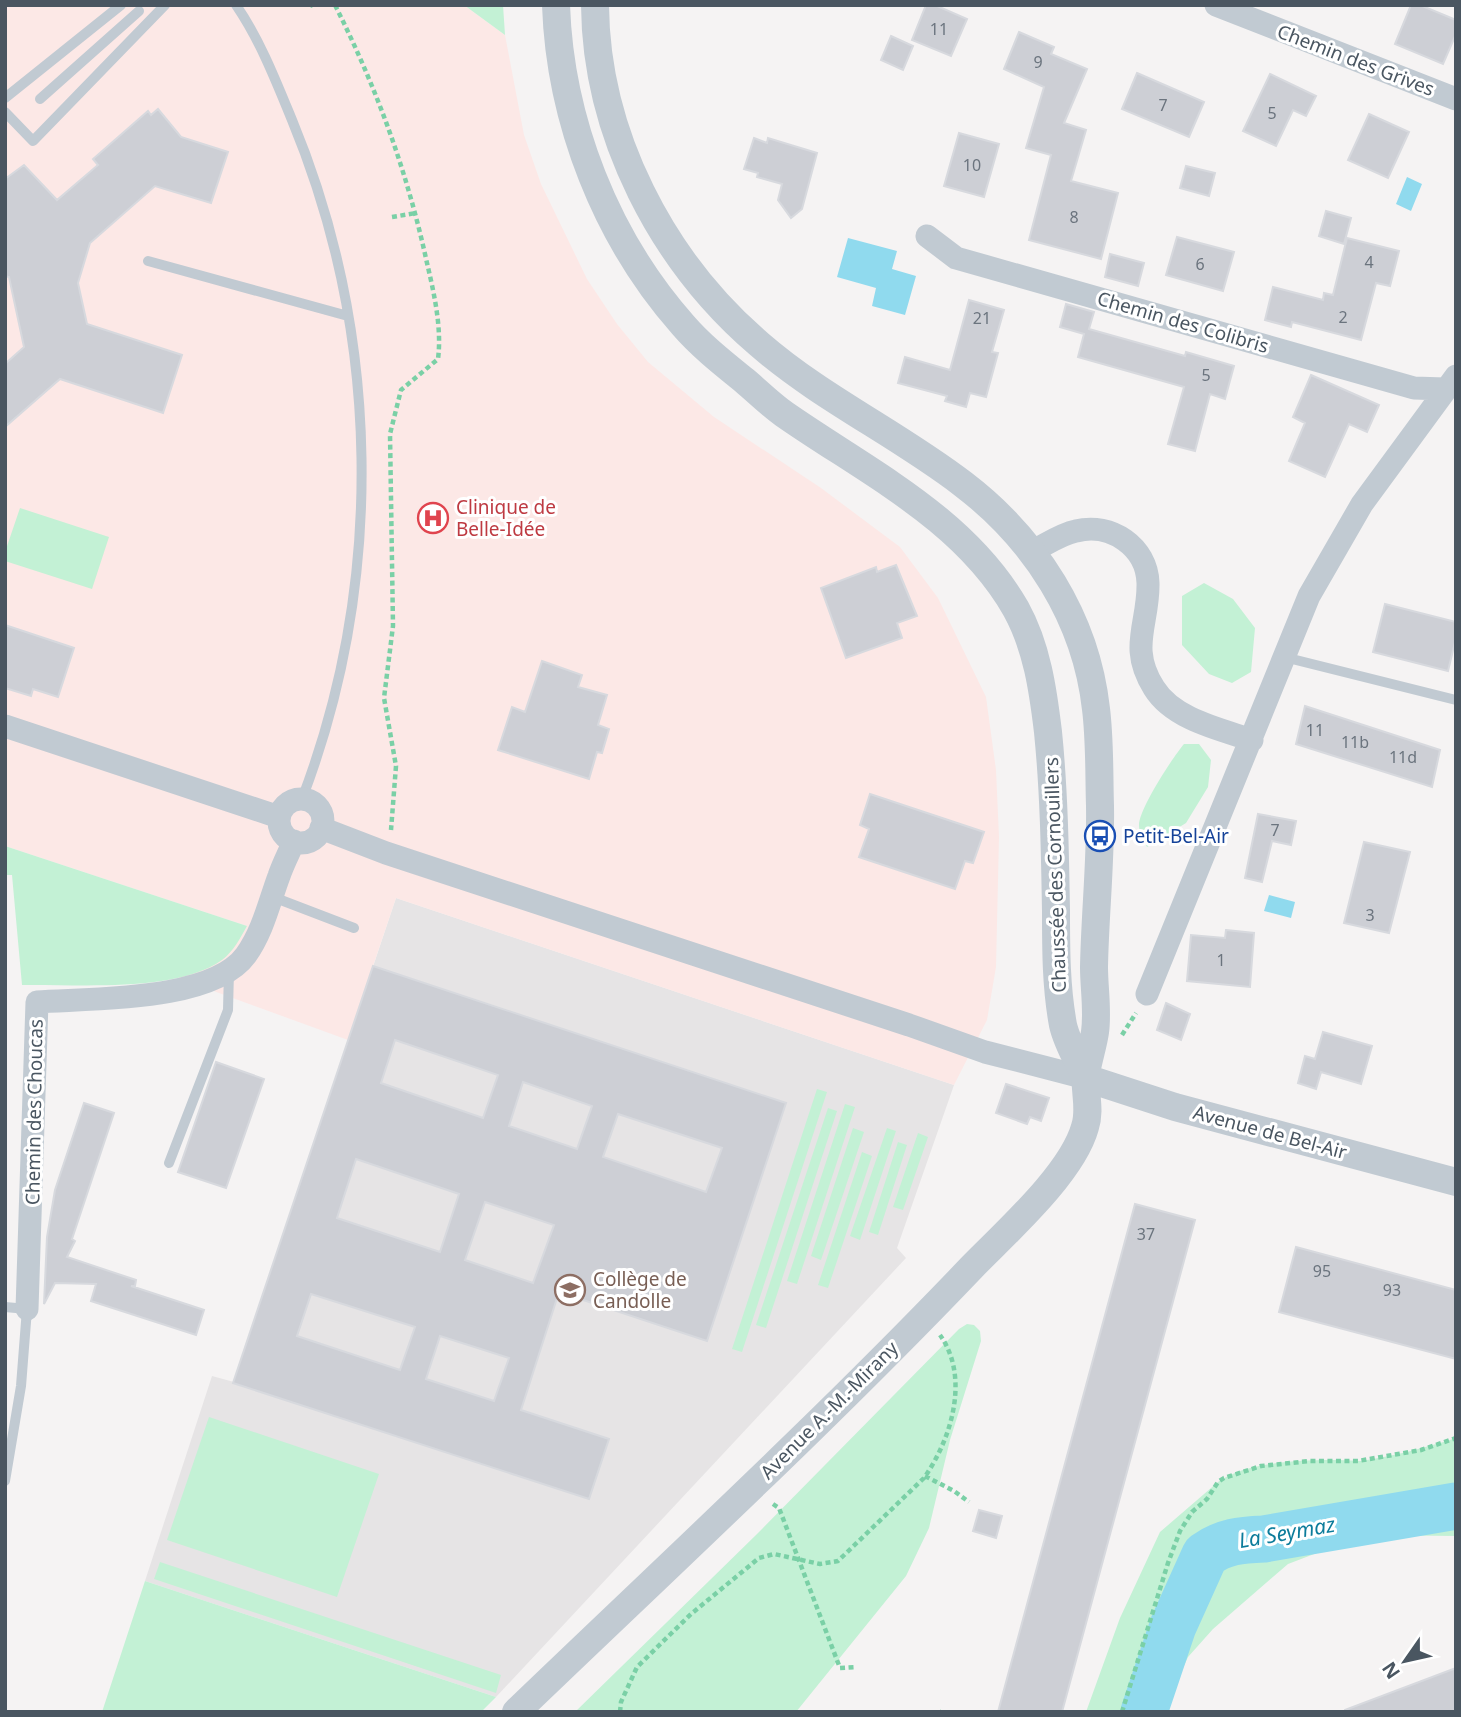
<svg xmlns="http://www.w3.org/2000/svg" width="1461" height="1717" viewBox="0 0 1461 1717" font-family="'Noto Sans',sans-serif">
<rect width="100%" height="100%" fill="#f5f3f3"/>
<path fill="#e6e4e5" d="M396 898 954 1085 897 1248 906 1258 496 1697 145 1581 212 1376 234 1382Z"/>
<path fill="#fce8e6" d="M5 5H464L505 35 524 135 541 184 587 279 617 324 648 362 714 417 821 488 900 547 938 598 986 697 996 770 999 837 996 967 987 1020 954 1085 396 898 348 1040 178 978 239 940 247 926 5 846Z"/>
<path fill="#c3f1d5" d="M464 5H503L505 35Z
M20 508 109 537 92 589 5 561V552Z
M1204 583 1233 599 1255 628 1251 672 1232 683 1209 674 1182 645V596Z
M1184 744H1199L1211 760 1208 787 1186 823 1147 847C1144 841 1139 832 1139 826 1138 810 1173 757 1184 744Z
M5 846 247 926C241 937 233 952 222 960 176 993 78 984 22 985L12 875H5Z
M817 1089 827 1092 742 1352 732 1349Z
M845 1104 855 1107 797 1284 787 1281Z
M828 1108 837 1111 766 1328 756 1325Z
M853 1128 864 1132 821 1260 811 1256Z
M887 1128 896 1131 860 1240 850 1236Z
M918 1133 928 1137 903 1210 893 1207Z
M898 1142 907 1145 878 1235 869 1232Z
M862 1152 872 1156 828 1288 818 1285Z
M967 1324 974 1325 980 1331 981 1341 950 1440 929 1528 906 1576 796 1712H575L756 1535 959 1329Z
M209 1417 379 1474 337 1597 167 1540Z
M1456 1438V1536L1364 1535 1288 1564 1213 1629 1188 1657 1163 1712H1086L1120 1618 1160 1532 1218 1482C1247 1461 1305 1460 1339 1460 1347 1460 1354 1461 1361 1461 1393 1456 1425 1448 1456 1438Z
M160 1562 501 1675 496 1693 154 1579Z
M145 1581 496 1697 481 1712H102Z"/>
<path fill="#90daee" d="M1407 177 1422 184 1411 211 1396 204Z
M848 238 897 251 892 269 916 276 905 315 872 306 876 288 837 277Z
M1269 895 1295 902 1291 918 1264 911Z"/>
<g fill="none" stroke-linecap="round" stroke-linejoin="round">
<path stroke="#90daee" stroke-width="47" d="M1144 1712 1173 1626 1205 1555C1224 1541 1241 1540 1264 1539L1456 1506"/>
</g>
<path fill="#cdcfd5" stroke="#d7d9de" stroke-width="2" fill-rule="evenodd" d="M926 5H935L967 19 951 56 912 40Z
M1411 5H1420L1456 20V34L1443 64 1395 44Z
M1019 32 1054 47 1051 54 1087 69 1064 123 1086 130 1071 181 1118 193 1101 259 1029 240 1051 155 1026 148 1044 87 1004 69Z
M891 36 913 46 903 70 881 60Z
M1137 73 1204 102 1189 137 1122 109Z
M1270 74 1316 96 1306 116 1293 110 1276 146 1243 131Z
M158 109 181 137 228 152 211 203 155 186 90 243 78 283 87 324 182 355 163 413 60 379 5 427V364L24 347 9 277 5 276V179L24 165 57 200 98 165 93 159 148 111 151 115Z
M1369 114 1409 132 1388 178 1348 160Z
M959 133 999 144 984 197 944 186Z
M754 138 767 143 768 138 817 153 802 209 791 218 778 200 782 184 757 177 758 173 744 169Z
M1186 166 1215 173 1209 196 1180 188Z
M1326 211 1351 218 1344 244 1319 236Z
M1177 237 1234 252 1223 291 1166 275Z
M1347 238 1399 251 1390 286 1376 283 1361 340 1292 322 1291 327 1265 320 1273 287 1323 300 1324 293 1333 295Z
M1110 254 1144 263 1138 286 1105 277Z
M969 300 1004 310 992 352 998 353 986 397 970 393 966 407 945 401 947 396 898 383 905 357 950 370Z
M1066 304 1094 312 1089 329 1185 356 1186 352 1234 366 1225 399 1210 394 1195 451 1168 444 1184 387 1078 357 1084 334 1060 327Z
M1311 375 1379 405 1367 432 1349 424 1325 477 1289 461 1305 423 1293 417Z
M896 565 917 616 897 623 902 638 846 658 821 588 876 567 877 572Z
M1385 604 1456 622V638L1448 671 1373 652Z
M5 625 74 648 58 697 33 689 31 696 5 688Z
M542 661 582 675 578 687 607 695 598 725 609 729 602 753 597 752 589 779 498 750 512 707 525 712Z
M1305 706 1440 750 1432 787 1296 744Z
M870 794 984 832 973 863 965 861 955 889 859 857 869 829 860 825Z
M1258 814 1296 821 1291 845 1272 841 1262 882 1245 878Z
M1364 842 1410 852 1389 933 1344 923Z
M1226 930 1254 933 1250 987 1187 981 1191 935 1225 938Z
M373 966 786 1103 707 1341 559 1292 521 1410 609 1439 589 1499 233 1383ZM395 1040 498 1075 483 1118 381 1083ZM523 1082 592 1106 577 1149 509 1126ZM618 1114 722 1148 706 1192 603 1157ZM356 1159 459 1194 440 1252 337 1218ZM485 1202 554 1225 533 1283 465 1260ZM311 1294 415 1327 400 1370 297 1336ZM440 1336 509 1358 494 1401 426 1379Z
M1166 1003 1190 1014 1181 1040 1157 1030Z
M1323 1032 1372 1046 1361 1084 1321 1072 1316 1089 1298 1083 1305 1056 1315 1059Z
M216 1062 264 1079 226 1188 178 1172Z
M1006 1084 1049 1098 1041 1121 1030 1117 1027 1124 996 1113Z
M84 1103 114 1113 72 1239 75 1241 67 1257 136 1280 135 1286H131L204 1310 196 1335 91 1301 96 1284 55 1283 44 1304 47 1237 55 1190Z
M1135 1204 1195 1220 1062 1712H998Z
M1296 1247 1456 1290V1359L1279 1312Z
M979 1510 1002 1516 996 1538 973 1531Z
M1456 1668V1712H1345V1710Z"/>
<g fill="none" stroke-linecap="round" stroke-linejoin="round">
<path stroke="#7ad0a6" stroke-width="4.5" stroke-dasharray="5 3.5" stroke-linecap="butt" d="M335 5C377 89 407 171 427 263 434 293 442 328 438 359L401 390 390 434 393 626 384 698 396 766 391 830
M310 6 312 5
M392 217 416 213
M1122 1035 1136 1013
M925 1476 954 1491 969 1502
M773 1504 779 1508 840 1668 857 1667
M939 1711 940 1712
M620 1712 621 1702 637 1667 691 1614 759 1558 774 1554 820 1564 838 1561 924 1478C952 1438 970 1377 940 1335
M1122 1712 1168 1563 1180 1531 1192 1512 1207 1499 1218 1482 1224 1478 1261 1466 1310 1461H1358L1421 1450 1456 1438"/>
<path stroke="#c1cad2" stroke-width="10" d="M236 5C260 40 276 81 292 120 381 335 385 581 302 799
M5 98 121 5
M40 99 139 11
M5 112 33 141 165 5
M148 261 348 316
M1284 657 1456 700
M273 897 354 928
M169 1163 228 1010 229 971
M5 1307 27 1309 21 1386 5 1481"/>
<path stroke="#c1cad2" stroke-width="23" d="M1216 5 1456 99
M927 236 956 258 1414 388 1445 389
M1033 551C1047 544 1061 534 1076 531 1111 522 1147 547 1148 583 1149 624 1128 647 1154 688 1173 719 1219 729 1252 740
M5 726 279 817
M279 821a22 22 0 1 1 44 0a22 22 0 1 1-44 0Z
M321 828 386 853 909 1025 985 1052 1086 1078
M1147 994 1309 596 1362 504 1456 376
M27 1309 37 1002C91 998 212 1002 246 955 263 931 269 903 279 876 283 864 289 853 294 841"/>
<path stroke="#c1cad2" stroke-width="28" d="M556 5C560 121 606 238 683 325 701 346 724 364 745 381 758 392 770 404 784 414 867 472 964 518 1016 609 1037 647 1043 690 1048 732 1054 791 1055 852 1056 911 1056 949 1056 987 1063 1025 1067 1043 1078 1061 1086 1078
M1086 1078 1175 1107 1456 1182
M516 1712C669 1565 825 1421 971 1268 1005 1233 1072 1174 1085 1127 1091 1109 1084 1092 1086 1074 1088 1060 1093 1046 1095 1032 1098 1011 1094 988 1094 967 1095 913 1101 860 1100 806 1099 774 1100 741 1096 709 1086 618 1035 539 963 484 898 434 821 398 759 344 662 261 596 134 595 5"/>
</g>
<defs>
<g id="hospital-ring" transform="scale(1.575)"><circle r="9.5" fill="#fff" stroke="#e0444e" stroke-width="1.5"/><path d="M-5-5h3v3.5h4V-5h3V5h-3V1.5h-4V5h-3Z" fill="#e0444e"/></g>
<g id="bus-ring" transform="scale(1.575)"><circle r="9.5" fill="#fff" stroke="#1a4fb4" stroke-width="1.5"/><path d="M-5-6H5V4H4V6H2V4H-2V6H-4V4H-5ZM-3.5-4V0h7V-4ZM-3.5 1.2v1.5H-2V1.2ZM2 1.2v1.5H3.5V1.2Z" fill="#1a4fb4"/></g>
<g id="school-ring" transform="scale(1.575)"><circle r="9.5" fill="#fff" stroke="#8d6e63" stroke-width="1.5"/><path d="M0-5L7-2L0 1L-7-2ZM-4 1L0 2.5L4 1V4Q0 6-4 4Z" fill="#8d6e63"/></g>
</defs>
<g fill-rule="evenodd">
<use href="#hospital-ring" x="433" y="518"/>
<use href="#bus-ring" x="1100" y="836"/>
<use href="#school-ring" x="570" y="1290"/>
</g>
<g text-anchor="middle" stroke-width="6" stroke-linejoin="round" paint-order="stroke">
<g font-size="16" fill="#6b747e">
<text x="939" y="35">11</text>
<text x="1038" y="68">9</text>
<text x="1163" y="111">7</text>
<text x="1272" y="119">5</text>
<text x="972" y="171">10</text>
<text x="1074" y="223">8</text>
<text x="1369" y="268">4</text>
<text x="1200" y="270">6</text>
<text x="1343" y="323">2</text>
<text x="982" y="324">21</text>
<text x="1206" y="381">5</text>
<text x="1315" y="736">11</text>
<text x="1355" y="748">11b</text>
<text x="1403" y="763">11d</text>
<text x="1275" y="836">7</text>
<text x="1370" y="921">3</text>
<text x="1221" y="966">1</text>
<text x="1146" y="1240">37</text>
<text x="1322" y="1277">95</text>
<text x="1392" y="1296">93</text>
</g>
<g font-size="19" fill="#4a5661" stroke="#fff">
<text transform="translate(1356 60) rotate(21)" y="7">Chemin des Grives</text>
<text transform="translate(1183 322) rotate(16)" y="7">Chemin des Colibris</text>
<text transform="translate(1055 875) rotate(-92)" y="7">Chaussée des Cornouillers</text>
<text transform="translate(34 1112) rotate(-89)" y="7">Chemin des Choucas</text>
<text transform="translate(1270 1132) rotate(15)" y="7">Avenue de Bel-Air</text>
<text transform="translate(829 1410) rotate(-45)" y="7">Avenue A.-M.-Mirany</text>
</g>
<g font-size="19" fill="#be3a42" stroke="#fff" text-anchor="start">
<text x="456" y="514">Clinique de<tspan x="456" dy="22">Belle-Idée</tspan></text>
</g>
<g font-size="19" fill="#164399" stroke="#fff" text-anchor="start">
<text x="1123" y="843">Petit-Bel-Air</text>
</g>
<g font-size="19" fill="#785e54" stroke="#fff" text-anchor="start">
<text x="593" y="1286">Collège de<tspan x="593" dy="22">Candolle</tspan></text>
</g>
<g font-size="21" font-style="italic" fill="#0c7c9b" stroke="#fff">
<text transform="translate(1287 1533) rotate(-10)" y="7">La Seymaz</text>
</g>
</g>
<rect width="1461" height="1717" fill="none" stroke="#4a5661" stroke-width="14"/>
<g transform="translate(1405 1661) rotate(236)" stroke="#ffffff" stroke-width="5" paint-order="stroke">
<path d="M0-5L12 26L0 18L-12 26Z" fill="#4a5661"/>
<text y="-10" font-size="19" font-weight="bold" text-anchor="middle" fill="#4a5661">N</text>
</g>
</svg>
